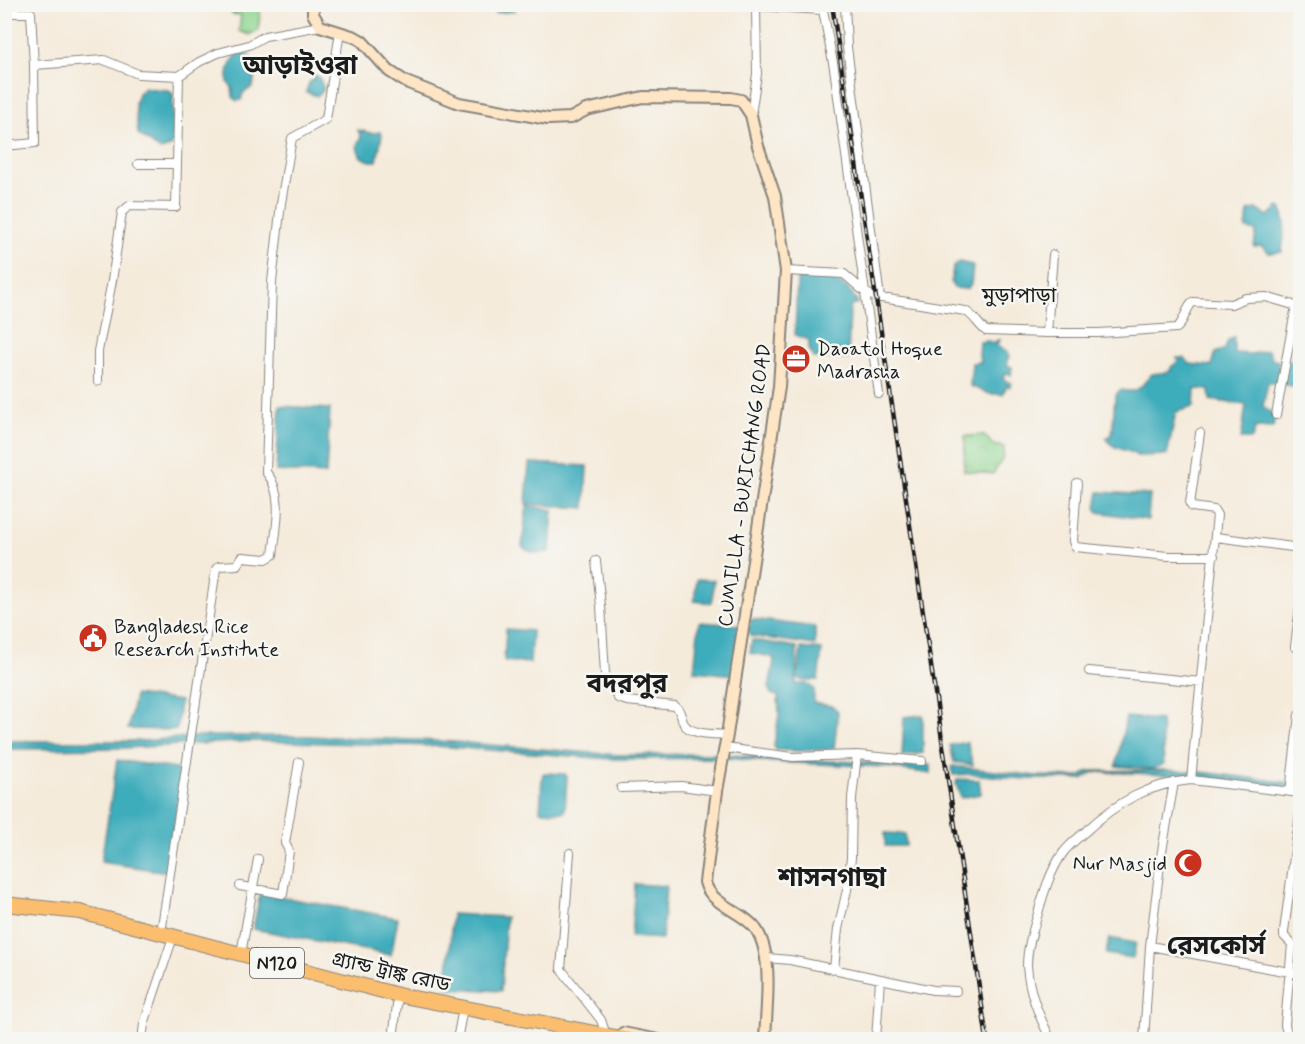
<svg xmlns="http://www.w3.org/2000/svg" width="1305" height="1044" viewBox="0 0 1305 1044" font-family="Mynerve,'Noto Sans Bengali',sans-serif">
<defs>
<pattern id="park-crowns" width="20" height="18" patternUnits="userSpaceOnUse" patternTransform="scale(1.5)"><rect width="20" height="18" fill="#8fd690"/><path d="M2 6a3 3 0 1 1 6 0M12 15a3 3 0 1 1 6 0" fill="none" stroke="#7bb77c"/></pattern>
</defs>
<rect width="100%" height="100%" fill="#f6f6f2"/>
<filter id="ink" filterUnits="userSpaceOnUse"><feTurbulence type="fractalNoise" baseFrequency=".0167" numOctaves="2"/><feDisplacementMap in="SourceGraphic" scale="12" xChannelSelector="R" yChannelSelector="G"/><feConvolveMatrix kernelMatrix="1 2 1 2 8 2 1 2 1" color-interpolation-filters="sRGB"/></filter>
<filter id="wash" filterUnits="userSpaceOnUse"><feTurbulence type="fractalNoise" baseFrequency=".008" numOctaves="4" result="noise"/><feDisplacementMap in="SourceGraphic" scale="24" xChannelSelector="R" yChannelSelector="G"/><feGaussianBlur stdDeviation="1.35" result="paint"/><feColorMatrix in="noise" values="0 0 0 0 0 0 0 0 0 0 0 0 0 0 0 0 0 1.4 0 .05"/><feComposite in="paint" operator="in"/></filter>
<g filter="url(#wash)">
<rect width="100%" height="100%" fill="#f5ebdb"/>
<path fill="url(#park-crowns)" stroke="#567956" stroke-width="1.5" d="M232 5H260L261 7 258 30 249 35 239 31 241 15 232 14Z
M984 435 993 445 1004 447 1003 458 993 474 964 471 965 436Z"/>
<path fill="#3dacbb" stroke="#2c646c" stroke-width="1.5" d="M492 5H514V11L496 13Z
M240 52 252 58V70L255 74 253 87 243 93 241 100 237 101 233 97 232 87 228 83C227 70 230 61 240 52Z
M315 75 319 77 324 89 317 96 306 92 309 83 314 79Z
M145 88 168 90 173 94V142L170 147 160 150 138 134 135 104 138 93Z
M358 130 371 133 380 132 382 135 377 161H370L361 157C357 149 355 145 361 138Z
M1279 207 1282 209 1285 224 1282 252 1269 253 1261 246 1254 247 1256 231 1246 229 1248 211 1256 209 1268 216Z
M959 262 972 265 973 267 971 285 967 289 954 288 951 283 953 267Z
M804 277C829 279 847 278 858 304L853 305 850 308 848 359 814 358 809 349V340L795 335 797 279Z
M1234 337V353L1252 354 1268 350 1273 360 1280 361 1277 364 1280 369 1278 383H1268L1263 407 1275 415 1273 428 1256 427 1252 439H1241L1246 405 1210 400 1209 390 1195 389 1194 407 1176 412 1167 455 1137 456C1124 446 1118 454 1105 438L1112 435 1115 396 1120 390C1141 394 1139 387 1152 374L1169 372 1172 366 1178 362 1177 358H1185L1190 364 1212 366 1215 353 1225 349 1228 341Z
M1000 339 996 345 1005 350 1010 356 1007 360 1008 366 1012 367 1011 375 1006 372 1003 379 1012 383 1010 387 1007 385 1003 394H990L970 386 972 363 981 362 979 356 980 342 988 341 993 343Z
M1294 359 1297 360V364L1300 366V390L1282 383 1287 360Z
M280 406 330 409 326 474 276 471Z
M529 463 587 466 585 508 526 504Z
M1099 492 1150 495 1148 520 1098 512 1096 507Z
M527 506 553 510 550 551C542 555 528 553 522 546Z
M697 579 714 580 712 603 694 601Z
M752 619 815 627V645L751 636 748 632 750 621Z
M699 622 739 625 734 675 694 671Z
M506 629 532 631 530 663 504 661Z
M752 640 797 647 796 684H808L814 689V703L832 706 838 711 834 749 800 751 776 750 774 746 779 714 778 696 771 694 769 688 774 660 772 657 750 653Z
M801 648 822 650 818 680 803 681 797 678Z
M135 695 180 701 177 728 176 730 128 729Z
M923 715V753L902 756 904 717Z
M1126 717 1161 720 1164 764 1153 769 1116 766Z
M202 736H305L440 741 618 755 715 754 788 759 931 765V774L885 767 772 762 729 758 612 759 436 746 253 741 124 748 5 749V741H143Z
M967 742 973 765 954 762 950 745Z
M117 760 183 770 167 872 101 862Z
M952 766 1037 776 1079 777 1090 771 1166 770 1200 772 1300 784V789L1199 777 1135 773 1094 772 1083 779H1025L972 774 953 775Z
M545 773 565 774 567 777 565 811 563 812 540 811 542 778 543 774Z
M957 779 979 780 981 794 961 798 956 784Z
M885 833 905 834 906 846H885Z
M635 884 666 886 662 939 631 937Z
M260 893 398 918 391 955 253 929Z
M452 914 506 917 501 991 447 988Z
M1109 938 1136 943 1133 958 1106 954Z"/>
</g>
<g filter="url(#ink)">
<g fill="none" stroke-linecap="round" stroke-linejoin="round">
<g stroke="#88847c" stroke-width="10">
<path id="street" d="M725 4 756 6 757 74 751 115
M845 4 847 47 880 298
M756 6 823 10 834 68 879 394
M4 13H31L34 65
M4 146 35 143 34 65 104 60 138 74 179 76 199 62 218 53 249 45 265 36 320 26
M138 164H177
M786 271 844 274 866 293 875 297 965 311C974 315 978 325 986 331L1047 333 1053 255
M1047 333H1099L1177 328C1185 321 1185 309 1193 302L1231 304 1246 298 1266 297 1300 307
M98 381V351L112 281 122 212 129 206 176 207 179 76
M1276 415 1296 306
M1077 483 1073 541 1075 547 1168 556H1214
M1216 537 1300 548
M596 561 601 606 605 674 618 698 627 701 675 706C682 711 680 717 684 724 691 735 715 734 727 735
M1295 647 1300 606
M1089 671 1201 682
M725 748 793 757 857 755 922 761
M1191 780 1217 515 1214 510 1192 507 1190 504 1200 433
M621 788 681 786 717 791
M1290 792 1299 715
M570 853 561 969 601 1020 604 1029
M240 886 283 894 289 851 285 843 299 762
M161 933 216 569 219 566 237 565 242 557 266 559 273 555C276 528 285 494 266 472L272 282 281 203 292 138 326 119 340 32
M1150 946 1300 974
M241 954 258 859
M767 958 790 960 933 990 956 991
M834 969 838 929 847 890 851 858 852 798 857 755
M142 1040 144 1024 173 937
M393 1040 398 995
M457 1040 463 1008
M876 1040 880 979
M1051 1040C1039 1016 1029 993 1027 966 1027 949 1032 933 1037 917 1043 895 1050 871 1063 853 1069 845 1078 838 1086 831 1117 802 1149 784 1191 780L1300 793
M1144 1040 1150 946 1161 857 1174 782
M1289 1040 1285 1025 1292 944 1284 936V931L1300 814"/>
</g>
<g stroke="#88847c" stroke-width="14">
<path id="secondary" d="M313 4V14L320 26 355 37 362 41 389 71 406 82 459 103 548 119 571 118 586 110 643 97 731 98 741 100 751 115 758 146 775 196 786 271 779 387 727 735 717 791 705 882C710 905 743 911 756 929 774 956 766 1008 765 1040
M623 1033 659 1040"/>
</g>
<g stroke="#88847c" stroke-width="16">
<path id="highway" d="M4 904 80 912 398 995 631 1040"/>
</g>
<use href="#street" stroke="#fff" stroke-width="8"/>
<use href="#secondary" stroke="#fde5c5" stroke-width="10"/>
<use href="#highway" stroke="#fbbd6e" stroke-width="14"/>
<g stroke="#1c1c1c" stroke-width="4.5">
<path id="rail" d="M832 4 987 1040"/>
</g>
<use href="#rail" stroke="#f6f6f2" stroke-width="2" stroke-dasharray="7" stroke-linecap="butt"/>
</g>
</g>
<defs>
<g id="office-disc" transform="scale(1.5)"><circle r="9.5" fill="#c8321e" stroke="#f6f6f2"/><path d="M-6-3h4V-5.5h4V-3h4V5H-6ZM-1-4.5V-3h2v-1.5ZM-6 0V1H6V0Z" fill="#fff"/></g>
<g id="civic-disc" transform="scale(1.5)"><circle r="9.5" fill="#c8321e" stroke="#f6f6f2"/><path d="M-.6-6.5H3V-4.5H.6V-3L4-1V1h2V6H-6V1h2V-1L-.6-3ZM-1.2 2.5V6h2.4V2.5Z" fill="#fff"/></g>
<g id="mosque-disc" transform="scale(1.5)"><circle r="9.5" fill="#c8321e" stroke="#f6f6f2"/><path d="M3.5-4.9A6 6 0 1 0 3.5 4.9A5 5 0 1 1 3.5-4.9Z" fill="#fff"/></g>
</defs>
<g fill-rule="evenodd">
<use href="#office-disc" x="796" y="359"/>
<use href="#civic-disc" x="93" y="638"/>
<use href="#mosque-disc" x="1188" y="863"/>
</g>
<g text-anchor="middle" stroke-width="5" stroke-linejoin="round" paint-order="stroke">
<rect fill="#f6f6f2" stroke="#5d5d5c" stroke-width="1.5" x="250" y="948" width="54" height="30" rx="4.5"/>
<g font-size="18" font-weight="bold" fill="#1c1c1c">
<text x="277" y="969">N120</text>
</g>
<g font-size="20" fill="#1c1c1c" stroke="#f6f6f2" text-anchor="start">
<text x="817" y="355">Daoatol Hoque<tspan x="817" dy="23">Madrasha</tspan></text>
<text x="114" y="633">Bangladesh Rice<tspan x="114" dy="23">Research Institute</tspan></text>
<text x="1167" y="870" text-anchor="end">Nur Masjid</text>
</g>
<g font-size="20" fill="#1c1c1c" stroke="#f6f6f2">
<text transform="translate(744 485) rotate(-82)" y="7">CUMILLA - BURICHANG ROAD</text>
<text transform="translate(391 971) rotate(13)" y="7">গ্র্যান্ড ট্রাঙ্ক রোড</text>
</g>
<g font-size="21" fill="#1c1c1c" stroke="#f6f6f2">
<text x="1019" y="302">মুড়াপাড়া</text>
</g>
<g font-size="26" font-weight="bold" fill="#1c1c1c" stroke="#f6f6f2">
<text x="300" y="74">আড়াইওরা</text>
<text x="627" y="692">বদরপুর</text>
<text x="832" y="886">শাসনগাছা</text>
<text x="1216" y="954">রেসকোর্স</text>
</g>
</g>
<rect width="1305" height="1044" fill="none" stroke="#f6f6f2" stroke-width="24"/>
</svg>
